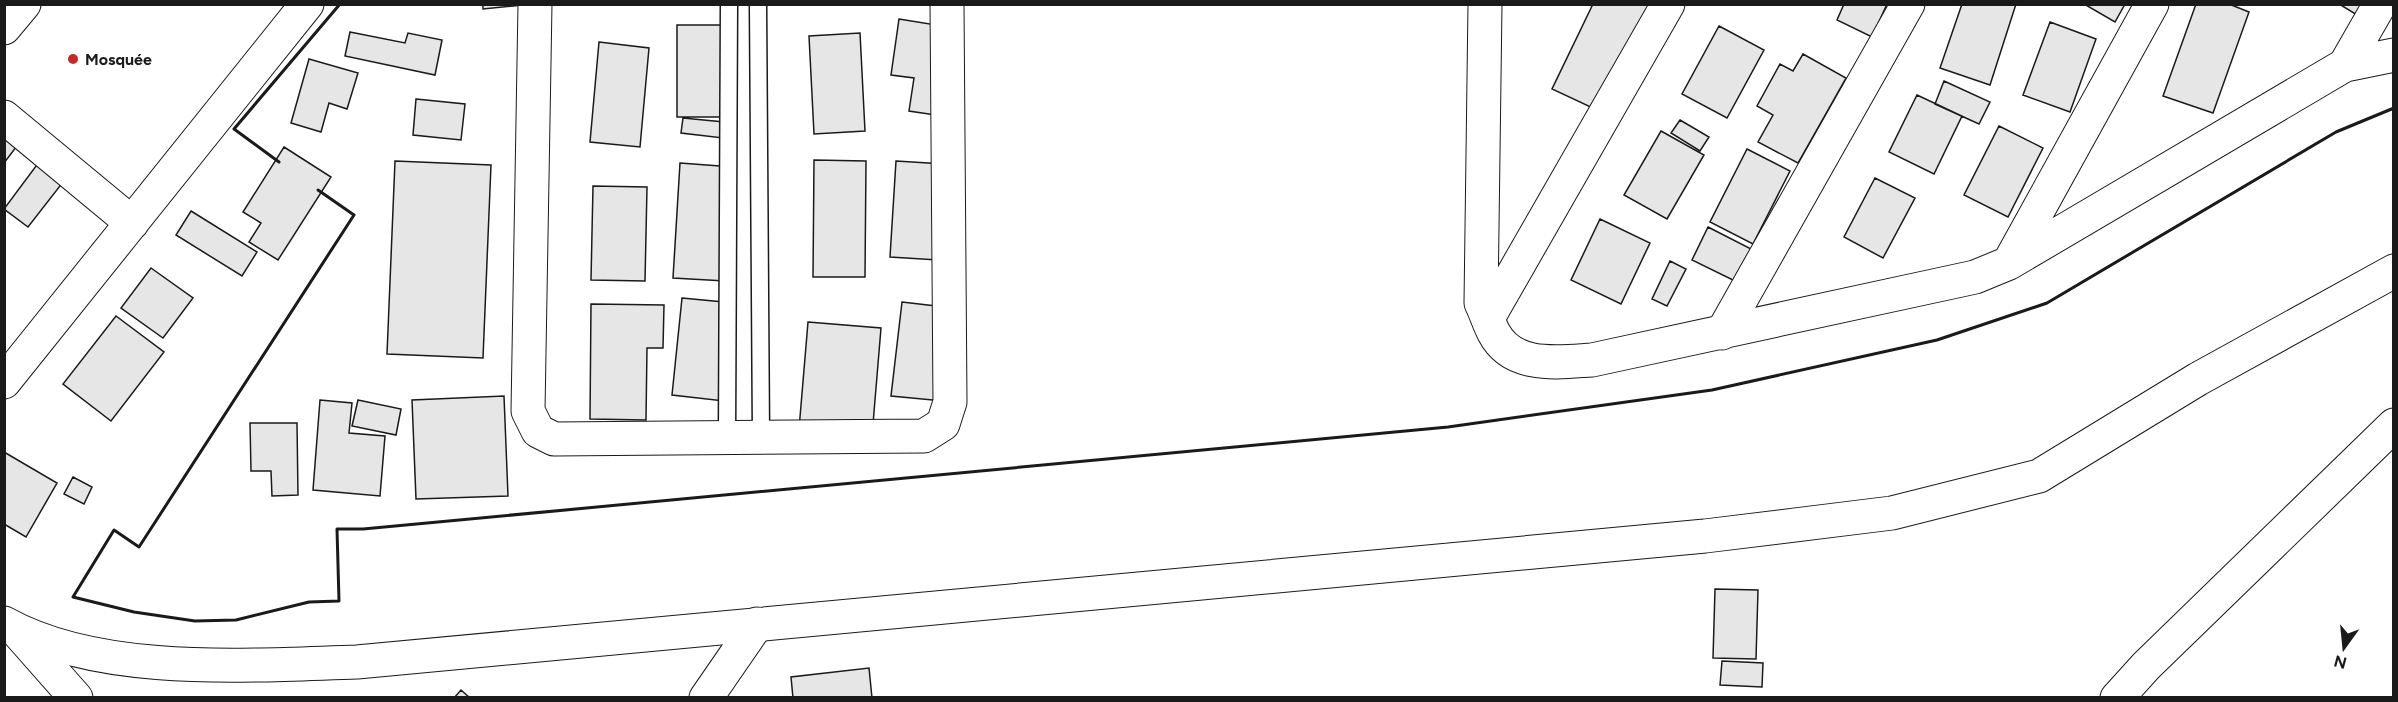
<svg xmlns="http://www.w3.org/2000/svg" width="2398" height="702" viewBox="0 0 2398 702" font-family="Figtree,sans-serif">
<rect width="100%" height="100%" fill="#fff"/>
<path fill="#e6e6e6" stroke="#1a1a1a" stroke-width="1.5" d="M483 4H523V5L483 9Z
M1593 4H1649L1614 118 1552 89Z
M1844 4H1887L1872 37 1837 20Z
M1962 4H2016L1990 85 1940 68Z
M2084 4H2125L2115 22Z
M2196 4H2229L2249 12 2213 113 2163 96Z
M2339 4H2363L2357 15Z
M899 19 955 28 942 116 909 111 914 78 891 75Z
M2050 22 2096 39 2070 112 2023 95Z
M677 25H728L729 117H677Z
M1719 26 1764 50 1727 118 1682 94Z
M350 32 405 43 408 33 442 40 435 75 345 56Z
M860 33 865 131 814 134 809 36Z
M599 42 649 48 640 147 590 142Z
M1803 54 1846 78 1798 163 1758 142 1773 115 1757 106 1780 64 1793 71Z
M309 59 358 73 347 109 329 103 321 132 291 123Z
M1944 81 1990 102 1979 124 1935 104Z
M1917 95 1962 116 1934 174 1889 152Z
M416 99 465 104 461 140 413 135Z
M683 118 724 122 723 138 681 133Z
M1680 120 1709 137 1700 151 1671 133Z
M4 124 23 138 4 163Z
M1999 126 2043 148 2008 217 1964 195Z
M1661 131 1704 155 1667 219 1624 195Z
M284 147 331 177 278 260 249 242 261 223 243 212Z
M1747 149 1790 171 1753 244 1710 222Z
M42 158 67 177 28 227 4 209Z
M814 160 866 161 865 277H813Z
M395 161 491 165 483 358 387 354Z
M896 161 944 164 938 260 890 257Z
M680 163 733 167 725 281 673 278Z
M1875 178 1915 198 1883 258 1844 237Z
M593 186 647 187 645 281 591 280Z
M191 211 257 252 242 276 176 235Z
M1600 219 1650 243 1621 304 1571 280Z
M1708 227 1757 252 1741 284 1692 260Z
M1670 261 1686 269 1667 306 1652 299Z
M151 268 193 298 163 338 121 308Z
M682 298 734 303 724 401 672 395Z
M902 302 953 308 943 401 891 396Z
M591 304 664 305 663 348H647L646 420 590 419Z
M116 316 164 352 111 421 63 384Z
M808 322 881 328 872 436 799 429Z
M504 396 508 496 416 499 412 400Z
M320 400 352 403 349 433 385 436 380 496 313 490Z
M358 400 401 409 396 435 352 426Z
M250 423H297L298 495 272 496 271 471H251Z
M4 452 57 483 26 537 4 524Z
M73 477 92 487 84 504 64 494Z
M1715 589 1758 590 1756 659 1713 658Z
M1722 661 1763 663 1762 687 1720 685Z
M869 668 872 698H793L791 677Z
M461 690 470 698H454Z"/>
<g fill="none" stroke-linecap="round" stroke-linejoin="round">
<g stroke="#1a1a1a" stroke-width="19">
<path id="lane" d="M758 4 761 437
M727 438 729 4"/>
</g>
<g stroke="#1a1a1a" stroke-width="35">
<path id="street" d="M535 4 528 411 538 431 554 439 924 436 943 424 950 402 947 4
M1485 4 1481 303C1486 313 1489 324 1494 333 1513 369 1558 362 1592 360L1975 277 2009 263 2345 65 2394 55
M4 28 24 4
M2345 65 2380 4
M4 117 132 223
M2010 261 2152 4
M1488 318 1668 4
M1722 333 1908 4
M4 382 307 4
M16 630 76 698
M706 698 757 624"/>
</g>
<g stroke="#1a1a1a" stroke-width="35">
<path id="secondary" d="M4 623C101 677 250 665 357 662L1705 536 1892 513 2039 476 2198 379 2394 271
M2117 698 2146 666 2394 425"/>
</g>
<use href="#lane" stroke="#fff" stroke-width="16"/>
<use href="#street" stroke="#fff" stroke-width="33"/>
<use href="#secondary" stroke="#fff" stroke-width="33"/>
<path stroke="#1a1a1a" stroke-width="3" d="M279 162 234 129 340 4
M318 190 354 215 139 547 114 530 73 597 134 612 195 621 236 620 309 602 339 601 337 529H363L1448 427 1712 390 1937 340 2047 303 2336 132 2394 108"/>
</g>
<circle fill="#c62828" stroke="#fff" stroke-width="2" cx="73" cy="59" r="6"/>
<g text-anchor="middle" stroke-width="4.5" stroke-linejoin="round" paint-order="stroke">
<g font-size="16" font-weight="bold" fill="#1a1a1a" stroke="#fff" text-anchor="start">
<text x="85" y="65">Mosquée</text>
</g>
</g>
<rect width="2398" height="702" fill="none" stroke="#1a1a1a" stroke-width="12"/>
<g transform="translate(2344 648) rotate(195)" stroke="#ffffff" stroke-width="4.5" paint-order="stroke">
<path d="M0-4.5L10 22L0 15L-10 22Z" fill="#1a1a1a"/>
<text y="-9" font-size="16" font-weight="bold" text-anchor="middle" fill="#1a1a1a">N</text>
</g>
</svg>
